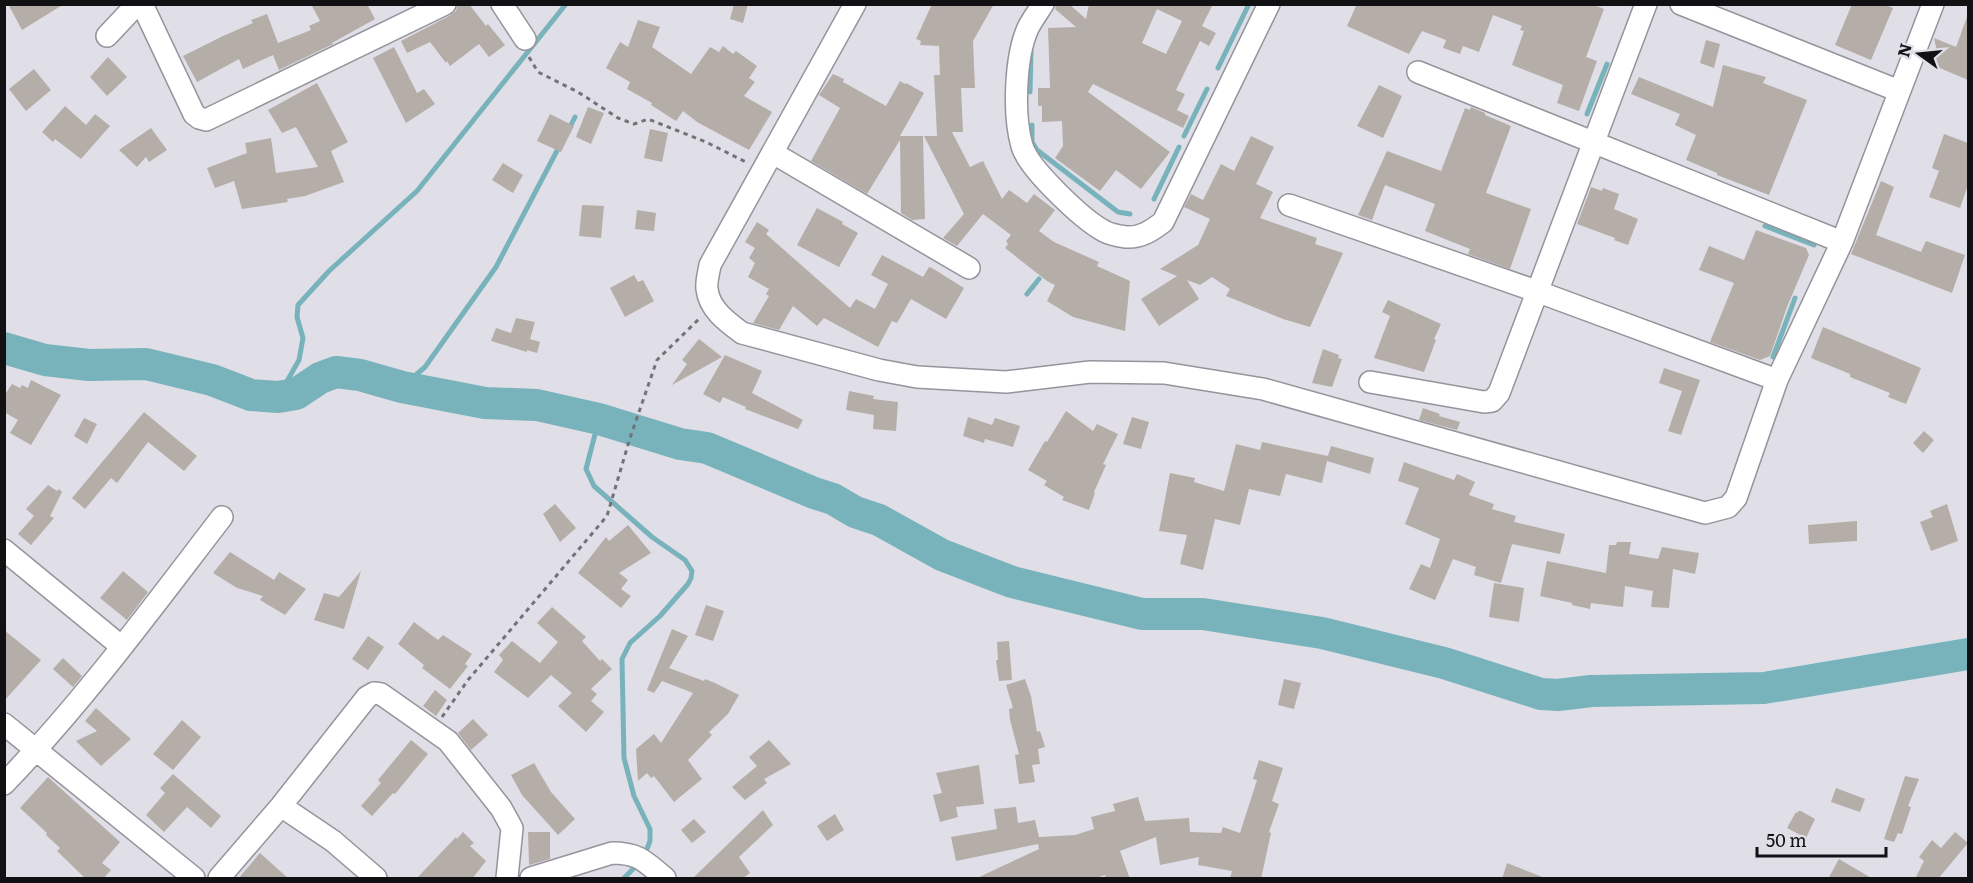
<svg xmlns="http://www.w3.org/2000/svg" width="1973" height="883" viewBox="0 0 1973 883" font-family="Literata,serif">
<rect width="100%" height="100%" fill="#e0dee7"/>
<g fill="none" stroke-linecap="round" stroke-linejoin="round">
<path stroke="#78b3bc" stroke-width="5" d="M1218 68 1249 4
M1030 92 1031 51
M1587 114 1607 64
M1032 125V142L1037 150 1118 212 1130 214
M569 129 575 117
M1184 136 1207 89
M1154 199 1179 147
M1765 226 1814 245
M1027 294 1039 279
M1773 357 1795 298
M402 387 425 367 496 267 560 145
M278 397 299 360 303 338 297 317 298 305 329 271 417 191 566 4
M599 419 586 469 594 486 652 537 685 560 692 571 691 578 688 584 660 616 630 643 622 659 624 758 634 796 650 829V841L645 854
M624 878 639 863"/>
<path stroke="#78b3bc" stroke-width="32" d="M4 348 45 360 89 365 146 364 212 380 251 395 278 397 296 394 320 378 336 372 360 375 402 387 485 403 537 405 599 419 680 444 707 448 814 493 833 499 855 512 879 520 942 555 1012 582 1142 614H1203L1322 633 1444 663 1541 694 1558 695 1591 691 1764 688 1968 654"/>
</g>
<path fill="#b5aea8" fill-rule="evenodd" d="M8 4H64L22 30Z
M311 4H367L375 19 332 43 333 44 279 70 273 55 243 69 239 59 197 82 183 56 223 36 253 23 251 20 267 14 278 43 311 30 309 26 320 21Z
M458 4H469L486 26 488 24 505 45 489 57 479 44 450 66 447 61 446 63 430 42 407 53 401 41 451 15 456 11Z
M734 4H748L743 23 730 19Z
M932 4H994L973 41 975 88H961L963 132H952L970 167 983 161 1002 199 1009 190 1027 203 1034 194 1055 210 1039 231 1054 242 1099 262 1097 266 1130 281 1125 331 1073 317 1047 301 1055 285 1047 281 1005 248 1008 244 1006 241 1011 235 983 214 957 246 943 238 964 214 924 136H937L934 75H940L939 46 920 45 921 41 916 39Z
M1056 4H1069L1086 19 1089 4H1213L1202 26 1216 33 1209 46 1200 41 1176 90 1185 94 1177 110 1189 116 1183 128 1093 84 1088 92 1170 152 1141 189 1116 170 1100 191 1055 158 1063 146 1062 121 1042 122V106H1038V88H1050L1048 28 1076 27 1055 9ZM1157 9 1182 21 1166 54 1142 43Z
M1357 4H1592L1604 9 1586 57 1597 61 1579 111 1557 103 1563 85 1512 65 1524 31 1520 30 1522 26 1493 15 1479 52 1463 46 1460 54 1443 48 1446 40 1422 31 1409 54 1347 26Z
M1852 4H1884L1893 8 1871 60 1835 45Z
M1967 17 1968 18V80L1928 63 1937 51 1934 38 1956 47Z
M638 20 660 27 652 47 691 74 710 47 719 52 723 46 733 54 736 51 757 66 749 78 755 82 744 96 772 112 749 150 697 122 683 111 676 121 651 105 652 103 627 89 630 82 606 68 620 42 628 47Z
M1706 40 1720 44 1714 68 1700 63Z
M394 47 417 93 424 89 435 104 406 123 373 58Z
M108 57 127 77 107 96 90 77Z
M1723 65 1766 77 1763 83 1807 100 1769 195 1717 175V173L1686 160 1696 135 1675 125 1680 114 1631 94 1639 77 1713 107Z
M34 69 51 90 26 111 9 89Z
M833 74 844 79 843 82 886 106 900 81 905 84 906 83 924 93 900 136H923L925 219 912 220 901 213 900 140 867 194 811 161 840 108 819 95Z
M317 83 348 142 331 151 344 182 305 196 287 199 288 202 242 209 234 181 215 188 207 168 247 153 245 143 271 138 276 173 318 167 296 127 282 133 268 110Z
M1379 85 1402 96 1383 138 1357 126Z
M65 106 86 125 95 114 110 126 81 159 55 139 53 142 42 132Z
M588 107 604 113 591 144 576 137Z
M1471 107 1485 113V115L1511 126 1486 193 1531 209 1510 269 1468 254 1470 249 1425 231 1435 204 1385 185 1372 220 1358 215 1387 151 1441 171 1465 108 1470 110Z
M550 114 574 126 561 152 537 141Z
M151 128 167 150 149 162 146 157 137 167 119 150Z
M650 129 668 133 662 162 644 158Z
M1944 134 1968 143V185L1960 208 1929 197 1939 171 1932 168Z
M1251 136 1274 147 1256 184 1273 192 1260 218 1317 238 1315 244 1343 253 1310 327 1283 319 1226 296 1230 289 1212 277 1200 285 1187 280 1199 299 1159 326 1141 299 1177 276 1160 269 1198 245 1210 219 1184 207 1191 194 1203 200 1221 164 1234 171Z
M503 163 523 175 513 193 492 180Z
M1881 181 1894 187 1876 235 1921 252 1926 241 1965 255 1952 293 1851 254Z
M1591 187 1602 191 1603 188 1619 194 1614 209 1638 219 1628 245 1614 240 1615 238 1577 224Z
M582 205 604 206 601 238 579 236Z
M817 208 843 222 842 224 858 233 839 267 797 245Z
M637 210 656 213 654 231 635 229Z
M757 222 769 230 766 234 850 308 856 299 875 309 888 284 871 275 882 255 923 277 929 267 932 268 964 288 946 319 911 299 897 323 892 321 878 347 824 318 817 326 793 306 779 330 753 323 769 296 766 294 769 289 748 277 755 263 749 258 755 248 745 242Z
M1756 230 1806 248 1809 255 1787 307 1770 356 1760 360 1710 342 1734 283 1699 270 1709 246 1744 260Z
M634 275 638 282 643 280 654 301 625 317 610 288Z
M1388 300 1441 324 1434 339 1436 340 1424 372 1374 358 1390 316 1382 312Z
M516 318 535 322 530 339 540 342 537 353 527 350V352L491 341 496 328 511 333Z
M1823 327 1921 368 1906 404 1888 397 1890 393 1850 377V374L1811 358Z
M699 339 722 357 672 385 687 364 682 360Z
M1323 349 1339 355 1338 358 1342 359 1332 387 1312 383Z
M725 355 762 371 752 393 803 420 798 429 745 409 746 407 723 397 720 403 703 394Z
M1664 368 1700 380 1681 435 1668 431 1682 391 1659 383Z
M31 380 61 395 31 445 10 433 18 420 4 412V396L12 384 20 388 22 385 28 388Z
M849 391 874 396 873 399 898 402 896 431 873 429 874 415 846 410Z
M1423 408 1440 414 1439 416 1460 422 1457 430 1419 420Z
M1066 411 1093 431 1097 424 1118 434 1103 464 1106 465 1094 492 1095 493 1089 510 1062 500 1064 497 1044 485 1047 481 1028 470 1045 441 1047 442Z
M144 412 197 456 184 471 148 442 117 483 111 478 85 509 72 498Z
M968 417 992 425 995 418 1020 426 1013 447 985 439 984 443 963 436Z
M1132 417 1149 422 1141 449 1123 444Z
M84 418 97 424 87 444 74 436Z
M1924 431 1934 440 1923 453 1913 443Z
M1262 442 1328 456 1331 446 1374 458 1370 474 1327 461 1322 483 1286 474 1280 496 1249 489 1240 525 1215 519 1203 570 1180 564 1187 535 1159 531 1170 473 1195 478 1194 482 1224 491 1236 444 1260 450Z
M1404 462 1454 480 1457 474 1475 482 1469 495 1494 504 1492 509 1516 516 1514 522 1565 534 1560 554 1512 544 1501 583 1474 575 1476 567 1453 559 1435 600 1409 589 1421 564 1430 568 1440 539 1405 524 1419 488 1398 481Z
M48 485 57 491 59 489 62 492 50 516 54 518 31 545 18 534 34 516 26 509Z
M555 504 576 528 560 542 543 514Z
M1947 504 1958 541 1931 551 1920 522 1933 517 1930 511Z
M1857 521V541L1809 544 1808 525Z
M628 525 651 553 619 573 628 580 621 589 631 596 621 608 578 573 606 537 609 541Z
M1617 542H1631L1629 554 1658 559 1662 547 1699 553 1695 574 1673 569 1669 608 1651 607 1653 591 1625 586 1623 607 1591 603 1590 609 1572 605V603L1540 596 1547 561 1606 573 1609 545H1616Z
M230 552 274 580 279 572 306 589 285 615 260 600 263 596 237 588 213 573Z
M123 571 148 592 127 620 100 598Z
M361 571 344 629 314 620 324 593 339 597Z
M1494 583 1524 588 1519 622 1489 617Z
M706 605 724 611 713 641 695 635Z
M552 607 586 637 582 641 600 661 602 659 612 669 591 689 597 694 591 701 604 712 586 732 558 706 572 693 551 675 528 698 494 672 503 660 499 655 512 641 540 663 558 642 537 623Z
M414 622 438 640 443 635 472 654 465 664 468 666 450 689 422 668 424 665 398 644Z
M672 629 688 636 669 668 704 681 705 679 715 683 739 695 728 714 709 732 712 735 688 760 702 779 674 802 654 776 651 778 647 773 638 781 636 749 654 734 661 743 693 693 662 681 654 693 647 690Z
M4 630 41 660 4 701Z
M368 636 384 647 368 670 352 659Z
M1009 641 1012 680 999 681 996 660H998L997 642Z
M63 658 82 676 73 687 53 669Z
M1025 679 1031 696 1037 732 1040 731 1045 747 1038 749 1040 764 1032 765 1035 782 1019 784 1015 755 1019 754 1010 720 1009 709 1013 708 1006 685Z
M1284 679 1301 683 1294 709 1278 705Z
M435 690 447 700 436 716 423 706Z
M96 708 131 739 101 766 76 741 97 731 85 721Z
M473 719 488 735 471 750 458 733Z
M182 720 201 737 173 770 153 754Z
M411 740 428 754 395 794 393 793 372 816 361 806 381 783 378 780Z
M769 740 791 764 764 779 767 783 745 800 732 787 757 766 749 757Z
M1259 760 1283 768 1272 801 1279 804 1269 832 1271 833 1261 879H1230L1232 871 1198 865 1199 857 1160 865 1156 837 1120 851 1130 879H1106L1105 875 1093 879H975L1039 849 1038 844 956 861 951 837 997 829 994 809 1016 807 1018 823 1035 820 1039 837 1075 835 1094 829 1091 817 1115 811 1113 804 1138 797 1145 821 1189 818 1190 832 1221 833 1223 827 1240 833 1257 780 1253 779Z
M534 763 551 792 575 819 558 835 522 795 511 775Z
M979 765 984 804 956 807 958 817 940 822 933 795 942 793 936 773Z
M173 774 221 816 211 828 187 807 164 832 146 815 165 793 160 788Z
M1905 776 1919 779 1908 806 1911 807 1902 834 1898 833 1894 842 1884 839Z
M48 777 120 842 102 863 111 870 103 879H86L57 851 60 848 46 835 47 833 20 808Z
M1836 788 1865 799 1860 812 1831 802Z
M763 810 773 825 739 857 750 873 742 879H692Z
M1798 811H1801L1815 819 1806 838 1787 828 1796 812 1798 813Z
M835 814 844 830 827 841 817 826Z
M694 819 706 832 692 843 681 830Z
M463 832 474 843 470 846 486 861 472 879H416L456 837 457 839Z
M528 832H550V859L529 865Z
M1955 832 1968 843 1938 879H1915L1924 861 1919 857 1932 840 1941 848Z
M260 853 270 862 289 879H238Z
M1839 859 1873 879H1828Z
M1507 863 1545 878V879H1502Z"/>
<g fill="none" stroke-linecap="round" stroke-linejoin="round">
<g stroke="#95949c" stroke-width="24">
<path id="minor" d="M142 4 194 114 199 118 206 120 445 4
M502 4 525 39
M855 4 710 265C709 272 706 281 707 289 709 309 727 322 742 333L879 370 917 377 1006 382 1090 372 1164 373 1263 389 1705 513 1728 507 1736 498 1777 380 1842 242 1933 4
M1043 4C1038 12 1032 20 1028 28 1015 57 1013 115 1022 146 1028 168 1083 220 1104 231 1109 234 1119 236 1126 237 1141 238 1151 231 1163 222L1269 4
M1681 4 1899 91
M107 36 137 4
M1418 72 1842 242
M773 153 969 268
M1289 205 1536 291 1777 380
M1370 382 1484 402 1492 401 1499 393 1646 4
M4 550 122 647
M4 724 194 878
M4 784C84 701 152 608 222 517
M281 806 333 841 376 878
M219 878 281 806 367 697 374 693 381 694 448 741 501 808 512 828 507 878
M531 878 612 853C640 853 645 862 665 878"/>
</g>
<path stroke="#727277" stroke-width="3" stroke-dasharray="4.5 4.5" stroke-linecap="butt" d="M529 57 538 72 578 92 618 118 634 124 648 119 706 142 746 162
M442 717 468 680 607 516 630 438 657 360 699 319"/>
<use href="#minor" stroke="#fff" stroke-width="21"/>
</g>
<rect width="1973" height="883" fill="none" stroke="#111114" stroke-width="12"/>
<g transform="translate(1919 54) rotate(285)" stroke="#e0dee7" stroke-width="4.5" paint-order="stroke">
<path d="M0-4.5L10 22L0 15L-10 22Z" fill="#111114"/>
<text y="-9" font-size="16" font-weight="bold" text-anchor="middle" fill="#111114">N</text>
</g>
<path d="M1757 847v9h129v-9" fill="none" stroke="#111114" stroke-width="3"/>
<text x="1766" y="847" font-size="18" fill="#111114" stroke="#e0dee7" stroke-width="4.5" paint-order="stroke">50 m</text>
</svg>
